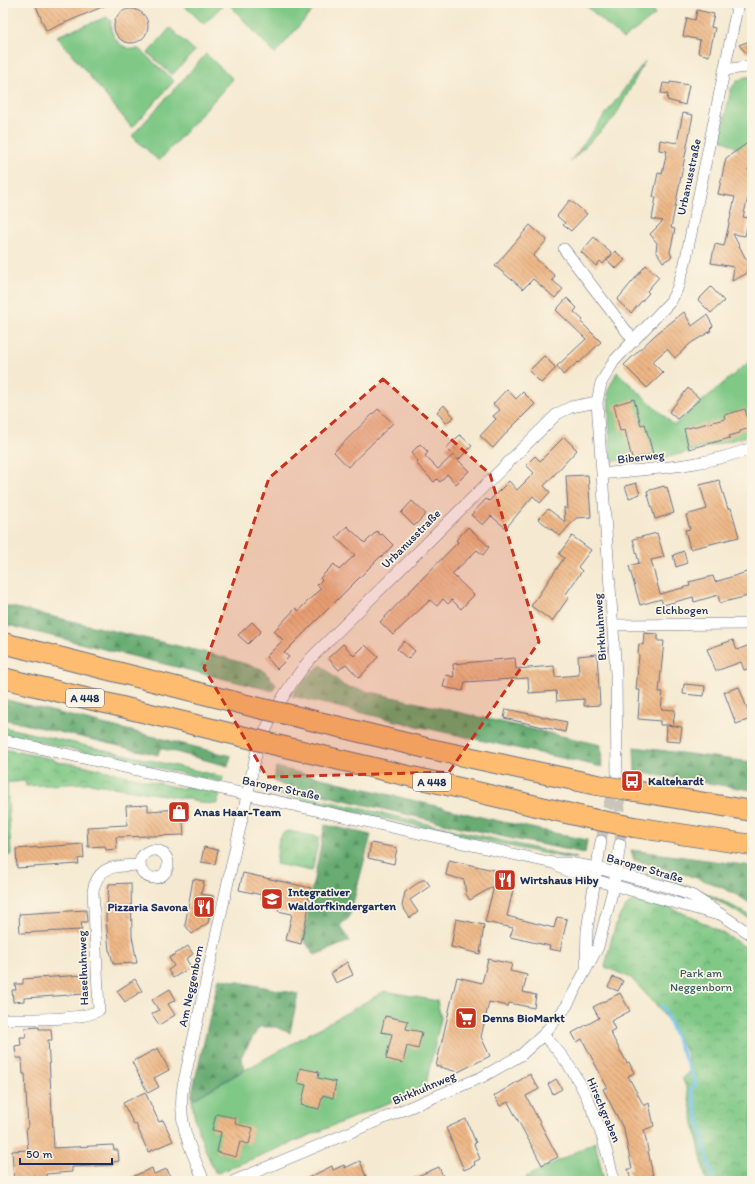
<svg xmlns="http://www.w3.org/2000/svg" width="755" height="1184" viewBox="0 0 755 1184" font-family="Itim,sans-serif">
<defs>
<pattern id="forest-firs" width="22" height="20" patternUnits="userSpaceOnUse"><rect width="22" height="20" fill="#67ac72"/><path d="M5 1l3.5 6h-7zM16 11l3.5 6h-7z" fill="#548c61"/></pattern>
<pattern id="park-crowns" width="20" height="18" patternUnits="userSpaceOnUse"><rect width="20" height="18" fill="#7fc885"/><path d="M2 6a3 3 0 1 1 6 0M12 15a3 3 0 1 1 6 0" fill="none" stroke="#67a370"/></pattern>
<pattern id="building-back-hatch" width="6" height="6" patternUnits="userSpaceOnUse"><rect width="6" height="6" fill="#eeb786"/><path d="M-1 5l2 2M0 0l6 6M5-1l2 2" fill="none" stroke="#c09571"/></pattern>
</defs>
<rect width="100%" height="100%" fill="#fcf5e5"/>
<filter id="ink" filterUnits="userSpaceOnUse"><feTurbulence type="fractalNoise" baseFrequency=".025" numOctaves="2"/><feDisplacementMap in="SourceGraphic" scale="8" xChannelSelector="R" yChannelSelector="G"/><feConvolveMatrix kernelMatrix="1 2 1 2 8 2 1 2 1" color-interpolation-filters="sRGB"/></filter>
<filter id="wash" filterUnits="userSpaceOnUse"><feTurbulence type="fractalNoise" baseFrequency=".012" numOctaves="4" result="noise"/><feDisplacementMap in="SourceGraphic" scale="16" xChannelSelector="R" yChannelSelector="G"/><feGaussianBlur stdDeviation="0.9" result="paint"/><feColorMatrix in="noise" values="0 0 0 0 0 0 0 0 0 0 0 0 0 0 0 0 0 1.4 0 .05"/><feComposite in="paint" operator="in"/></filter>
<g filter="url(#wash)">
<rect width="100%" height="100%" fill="#f5ead1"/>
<path fill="#7fc885" stroke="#4d7c72" d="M181 3H225L204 24Z
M228 3H319L275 54Z
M583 3H652L655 15 623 39Z
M107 17 111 21C109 38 123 51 139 49L174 81 132 128 57 36Z
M170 28 195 51 172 75 148 53Z
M206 54 233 79 159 161 132 136Z
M645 61 615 117 570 162Z
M745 77H752V171L738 149 720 138 731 89 737 81Z
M752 359V435L669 457 611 461 608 390 617 372 674 425Z
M3 727 220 776 223 777 222 782 3 734Z
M3 783 7 784 11 855H3Z
M271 788 577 858H567L522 849 270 793Z
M647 872C684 883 719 897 752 917V920L705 894 647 874Z
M385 991 437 1001 441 1018 425 1088 218 1173 215 1172C205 1149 194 1126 192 1100Z
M595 1142 604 1181H527L526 1177Z"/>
<path fill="url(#forest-firs)" stroke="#416e68" d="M3 605 216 655 262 669 276 684 273 691 3 624Z
M321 665 344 686 601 745 602 767 421 727 292 696 302 681Z
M3 699 231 756 228 766 160 748 158 755 3 719Z
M634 747 752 762V790L635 772Z
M276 767 485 818 587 840 585 853 513 839 284 786 274 781Z
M325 825 371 835 349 918 340 925 350 941 315 955 302 938Z
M631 850 752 866V905C719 880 673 872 634 860Z
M219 978 298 994 290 1033 276 1027H259L241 1057 245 1069 192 1100V1093Z"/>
<path fill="url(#park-crowns)" stroke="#4d7c72" d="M3 749 53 759 57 762 82 765 179 788H185V786L220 794 217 804 199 803V801L89 783 26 786 25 781 3 783Z
M288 831 319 837 312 871 276 864 279 837 283 833Z
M634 901C665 898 725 934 752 951V1181H706L687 1089 682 1078 690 1071 687 1054 673 1028 658 1007 631 978 605 967C610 949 615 908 634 901Z"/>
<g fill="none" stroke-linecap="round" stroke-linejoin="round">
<path stroke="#71c1ec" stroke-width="3.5" d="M662 1005 696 1084 691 1088 713 1181"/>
</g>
<g id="blocks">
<path fill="url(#building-back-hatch)" d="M35 3H111L46 31Z
M114 26a17 17 0 1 1 34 0a17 17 0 1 1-34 0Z
M697 10 714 14 711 27 715 28 709 56 698 53 700 40 683 36 687 18 695 20Z
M752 40V51L746 53 739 45Z
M670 82 689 85 685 105 667 100 668 94 661 93 663 83 670 84Z
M683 113 693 115 671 228 675 229 670 252 672 257 663 262 656 251 657 243 650 234 663 221 652 219 656 197H653L658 173 662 174 667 151 659 150 660 140 677 143Z
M752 140V166L748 169 752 176 750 186 752 192 749 194 743 217 749 218 745 236 733 234 746 259 752 261V266L747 269 746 274 732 281 734 267 711 263 715 244 724 246 735 197 718 194 726 158Z
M570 200 587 214 571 231 563 225 565 223 557 216Z
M530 225 547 240 533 256 555 276 552 280 563 289 555 298 533 279 523 289 495 266Z
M594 237 612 254 603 264 600 261 596 266 581 252Z
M615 251 625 260 616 269 607 260Z
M646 265 659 277 647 291 649 293 631 313 617 300Z
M711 287 724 301 711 313 698 300Z
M567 298 577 308 574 312 583 320 581 322 601 342 579 363 578 362 563 375 557 366 586 339 556 310Z
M684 312 692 326 707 315 713 326 710 329 711 331 691 343 675 358 667 349 652 362 663 373 647 388 624 365 655 335Z
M544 356 556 368 541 383 529 371Z
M688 388 700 399 677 419 669 412Z
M507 389 516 399 523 392 535 404 508 431 493 448 480 436 496 419 493 416 500 410 493 404Z
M634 399 641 425 645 424 653 454 632 459 625 430 620 431 614 405Z
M444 405 454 417 446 423 437 412Z
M378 409 393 423 348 467 334 452Z
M745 409 750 428 740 431V433L729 436 730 438 689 449 684 429 725 419 724 415Z
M460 435 472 446 458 460 446 448Z
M564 437 577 450 544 486 550 492 540 503 533 496 506 528 491 516 483 525 471 515 486 499 489 501 509 481 517 490 534 473 526 465 535 456 540 461Z
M420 444 428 452 425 456 438 469 453 455 469 471 456 484 447 474 440 482 437 479 434 482 416 463 418 461 411 453Z
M588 475 591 517 576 518 560 536 538 519 548 509 565 522 564 507 568 510 566 476Z
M719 480 728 509 731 508 739 537 690 549 685 530 690 529 686 515 707 509 700 485Z
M636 483 640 494 629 498 625 486Z
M664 486 665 488 667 487 674 513 655 519 647 491Z
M412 501 426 514 414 526 401 513Z
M347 526 365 543 377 531 380 535 382 534 393 545 382 557 381 556 284 653 289 657 277 669 266 657 283 640 274 631 296 608 298 611 321 588 317 585 322 580 320 578 334 564 339 570 355 555 336 538Z
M468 527 489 547 483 555 477 550 452 574 474 595 461 609 452 600 448 604 443 599 437 606 430 600 393 635 380 622 458 542 456 540Z
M657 533 664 557 651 560 660 594 690 586 689 582 713 576 715 582 750 571H752V595L720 603 718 595 694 602 693 597 663 605 661 599 640 605 629 566 639 563 633 539Z
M572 536 591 550 578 567 582 571 566 594 569 597 552 621 531 606 564 558 559 554Z
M684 551 687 563 676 567 673 555Z
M252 622 261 631 248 644 238 635Z
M644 633 658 634V641H664L659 692H663L661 709 675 710 673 726 668 725 682 727 680 742 666 741 667 725H660V721L638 719 640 690H636L639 655 638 654 639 644 643 645Z
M733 640 737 650 752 644V668L744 670 741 662 716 671 707 649Z
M404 641 415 651 408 659 397 649Z
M343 644 354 656 365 645 378 657 359 678 346 664 339 670 328 658Z
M597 654 600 705 584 706V699L557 701 556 691 529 693 528 678 465 682 463 691 443 687 446 675 454 677 453 664 515 658 516 669 554 666 555 677 579 675 578 656Z
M684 684 705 686 704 696 683 694Z
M739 687 751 719 736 724 724 692Z
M506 709 567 722 565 732 504 718Z
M148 805V811L182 809 184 835 116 837 117 849 106 850 105 846 88 847 87 827 127 825 126 806Z
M371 843 397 848 394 864 368 858Z
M83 844 84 858 78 859 79 864 17 868 16 849Z
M204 847 218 850 215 864 201 862Z
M449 860 511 874 508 889 513 890 507 916 554 928 557 917 567 919 560 951 549 949 550 946 510 937 513 928 485 922 494 886 470 900 466 894 464 880 446 875Z
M243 873 311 888 307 905 309 906 301 944 286 940 292 914 278 911 280 903 261 899 262 895 239 890Z
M193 879 204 881 201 894 213 896 208 923 192 934 185 925Z
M422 880H426L430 886 410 900 418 912 410 918 402 906 405 892Z
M131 883 132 936 137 963 113 964 110 951H109L106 918 109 884Z
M86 910 87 922H81L82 930 20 933 19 914Z
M456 919 484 925 480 954 451 947Z
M188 946 193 954 186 959 191 967 173 978 168 970 174 966 169 958Z
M488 959 512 964 510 971 527 975 523 992 536 995 534 1008 509 1003 508 1006 489 1002 481 1037 490 1056 458 1072 436 1066 457 977 482 983Z
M347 962 353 975 336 983 331 973Z
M84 975 86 994 24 998V1001L13 1002 12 990H16L15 984H23V979Z
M613 977 623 981 618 991 608 987Z
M135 979 142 991 125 1002 117 991Z
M170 989 176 1000 168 1004 175 1015 159 1025 152 1014 159 1010 152 1000Z
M620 993 630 1011 611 1021 615 1029 610 1032 627 1063 629 1062 634 1073 628 1076 644 1106 649 1103 654 1126 644 1130 654 1181H631L628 1169H632L624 1130 603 1089 607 1087 582 1039 577 1042 572 1033 599 1018 593 1007Z
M385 1016 408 1021 406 1029 422 1032 418 1049 407 1046 403 1063 386 1059 392 1034 381 1032Z
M39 1027V1029H51L52 1040H48L54 1148 113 1145 114 1150H118L119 1161 113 1162V1165L72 1167V1172L46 1174V1181H14L12 1151 28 1150 26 1128H28L25 1074H23L22 1058H16L15 1046 21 1045 20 1037H26L25 1028Z
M158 1048 169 1070 154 1078 159 1087 148 1093 132 1062Z
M300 1068 319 1072 318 1078 336 1082 333 1098 323 1095 319 1109 301 1105 306 1085 297 1083Z
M530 1074 539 1089 526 1096 558 1157 542 1165 508 1102 500 1106 494 1096Z
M556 1079 562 1089 553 1094 548 1084Z
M145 1092 159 1122 163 1120 173 1141 148 1152 136 1124 134 1125 123 1103Z
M216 1114 236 1118 235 1124 253 1128 249 1144 240 1142 236 1157 217 1152 221 1132 212 1130Z
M466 1119 476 1143 474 1144 480 1159 474 1162 475 1165 464 1170 446 1128Z
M360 1161 366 1177 357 1181H302L332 1166 333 1170 344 1165 345 1168Z
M439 1167 445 1181H406Z
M152 1168 154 1174 167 1169 172 1181H123Z"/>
</g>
</g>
<g filter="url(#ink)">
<use href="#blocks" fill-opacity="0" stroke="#677086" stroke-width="1"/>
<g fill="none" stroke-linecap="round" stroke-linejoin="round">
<path stroke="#c9c5ba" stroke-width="11" stroke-dasharray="11 5.5" stroke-linecap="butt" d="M617 784 621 817 620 844
M601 841 606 814 615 784"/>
<g stroke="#677086" stroke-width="12">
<path id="minor" d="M725 70 745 67 752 68
M564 249 634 341
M602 474C655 468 702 467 752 448
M613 625 752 624
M3 740 553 863H569L597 868 671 888 693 896 752 935
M617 780 616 673 597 402 601 383 614 361 671 301 677 289 685 263 738 3
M140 864a14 14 0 1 1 28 0a14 14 0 1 1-28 0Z
M554 863 567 871 595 880 715 914
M586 965 587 930 601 841
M3 1019C24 1019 84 1021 99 1010L93 891C98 864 117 866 140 865
M543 1035C584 1074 602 1128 614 1181
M204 1181C190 1147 177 1124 183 1086L257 750C272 714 286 688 311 658L557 414 571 407 597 402
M234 1181 482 1077 521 1055 543 1035 566 1007 598 947 614 885 620 844"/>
</g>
<g stroke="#677086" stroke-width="22">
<path id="motorway" d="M3 643 263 709
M3 678 249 738
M286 714 426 748 597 785
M272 744 592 819
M635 791 752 811
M634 827 752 845"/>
</g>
<use href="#minor" stroke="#fff" stroke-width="11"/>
<use href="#motorway" stroke="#fdbc70" stroke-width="20"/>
<g stroke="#677086" stroke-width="22" stroke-linecap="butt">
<path id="motorway-bridge" d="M263 709 286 714
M249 738 272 744
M597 785 635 791
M592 819 634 827"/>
</g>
<use href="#motorway-bridge" stroke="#fdbc70" stroke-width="20"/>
</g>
</g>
<path fill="#c8321e" fill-opacity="0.2" stroke="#c8321e" stroke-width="3" stroke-dasharray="8 5" stroke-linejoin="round" d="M383 379 490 474 539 642 449 772 267 777 204 668 269 478Z"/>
<defs>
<g id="bus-square" transform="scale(1.15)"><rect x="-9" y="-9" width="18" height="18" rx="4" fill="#c8321e" stroke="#fcf5e5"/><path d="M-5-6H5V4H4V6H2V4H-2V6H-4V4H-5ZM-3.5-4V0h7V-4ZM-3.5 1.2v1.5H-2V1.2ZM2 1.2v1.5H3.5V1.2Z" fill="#fff"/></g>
<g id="shop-square" transform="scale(1.15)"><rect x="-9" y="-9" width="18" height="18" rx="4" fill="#c8321e" stroke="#fcf5e5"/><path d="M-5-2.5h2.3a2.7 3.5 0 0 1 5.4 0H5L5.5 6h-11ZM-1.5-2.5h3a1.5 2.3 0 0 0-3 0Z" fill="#fff"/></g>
<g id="restaurant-square" transform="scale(1.15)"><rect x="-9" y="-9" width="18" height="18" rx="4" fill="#c8321e" stroke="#fcf5e5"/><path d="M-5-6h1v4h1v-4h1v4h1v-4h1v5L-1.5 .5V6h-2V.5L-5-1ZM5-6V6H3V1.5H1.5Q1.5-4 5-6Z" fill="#fff"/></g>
<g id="school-square" transform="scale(1.15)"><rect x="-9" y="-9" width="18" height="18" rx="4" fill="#c8321e" stroke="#fcf5e5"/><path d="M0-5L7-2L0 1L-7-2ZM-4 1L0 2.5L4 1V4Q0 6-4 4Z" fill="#fff"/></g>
<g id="supermarket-square" transform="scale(1.15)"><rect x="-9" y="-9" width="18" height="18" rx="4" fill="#c8321e" stroke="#fcf5e5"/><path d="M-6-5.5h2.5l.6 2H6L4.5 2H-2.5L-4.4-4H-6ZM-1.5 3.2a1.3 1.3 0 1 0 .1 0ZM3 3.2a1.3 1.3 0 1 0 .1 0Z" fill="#fff"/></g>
</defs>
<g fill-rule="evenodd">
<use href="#bus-square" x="632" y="781"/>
<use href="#shop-square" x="179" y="812"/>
<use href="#restaurant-square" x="505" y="880"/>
<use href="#school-square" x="272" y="899"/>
<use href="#restaurant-square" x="204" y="907"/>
<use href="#supermarket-square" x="466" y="1018"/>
</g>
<g text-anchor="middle" stroke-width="3.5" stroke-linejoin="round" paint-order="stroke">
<g fill="#fcf5e5" stroke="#5e6a86" stroke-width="1">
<rect x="66" y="689" width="38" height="18" rx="3"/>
<rect x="413" y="773" width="38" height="18" rx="3"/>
</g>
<g font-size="11" font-weight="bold" fill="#1b2f5e">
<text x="85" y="702">A 448</text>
<text x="432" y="786">A 448</text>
</g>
<g font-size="12" fill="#1b2f5e" stroke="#fcf5e5">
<text transform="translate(689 177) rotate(-78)" y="4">Urbanusstraße</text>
<text transform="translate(641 457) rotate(-6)" y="4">Biberweg</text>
<text transform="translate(411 539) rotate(-45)" y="4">Urbanusstraße</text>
<text x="682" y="614">Elchbogen</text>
<text transform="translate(600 627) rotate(-94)" y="4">Birkhuhnweg</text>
<text transform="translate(281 788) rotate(12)" y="4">Baroper Straße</text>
<text transform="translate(645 868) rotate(16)" y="4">Baroper Straße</text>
<text transform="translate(83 968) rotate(-92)" y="4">Haselhuhnweg</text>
<text transform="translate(191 986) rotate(-78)" y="4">Am Neggenborn</text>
<text transform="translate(424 1088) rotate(-23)" y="4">Birkhuhnweg</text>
<text transform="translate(604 1110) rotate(67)" y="4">Hirschgraben</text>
</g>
<g font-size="12" font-weight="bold" fill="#1b2f5e" stroke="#fcf5e5" text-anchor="start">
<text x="648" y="785">Kaltehardt</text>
<text x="194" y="816">Anas Haar-Team</text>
<text x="520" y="884">Wirtshaus Hiby</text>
<text x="288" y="896">Integrativer<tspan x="288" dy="14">Waldorfkindergarten</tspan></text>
<text x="188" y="911" text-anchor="end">Pizzaria Savona</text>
<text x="482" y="1022">Denns BioMarkt</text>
</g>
<g font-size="12" fill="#395d6a" stroke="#fcf5e5">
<text x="701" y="977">Park am<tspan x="701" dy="14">Neggenborn</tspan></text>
</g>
</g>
<rect width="755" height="1184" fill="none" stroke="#fcf5e5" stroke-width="16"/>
<path d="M20 1158v6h92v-6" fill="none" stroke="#1b2f5e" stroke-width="2"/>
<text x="26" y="1158" font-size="12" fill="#1b2f5e" stroke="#fcf5e5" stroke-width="3" paint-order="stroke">50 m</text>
</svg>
